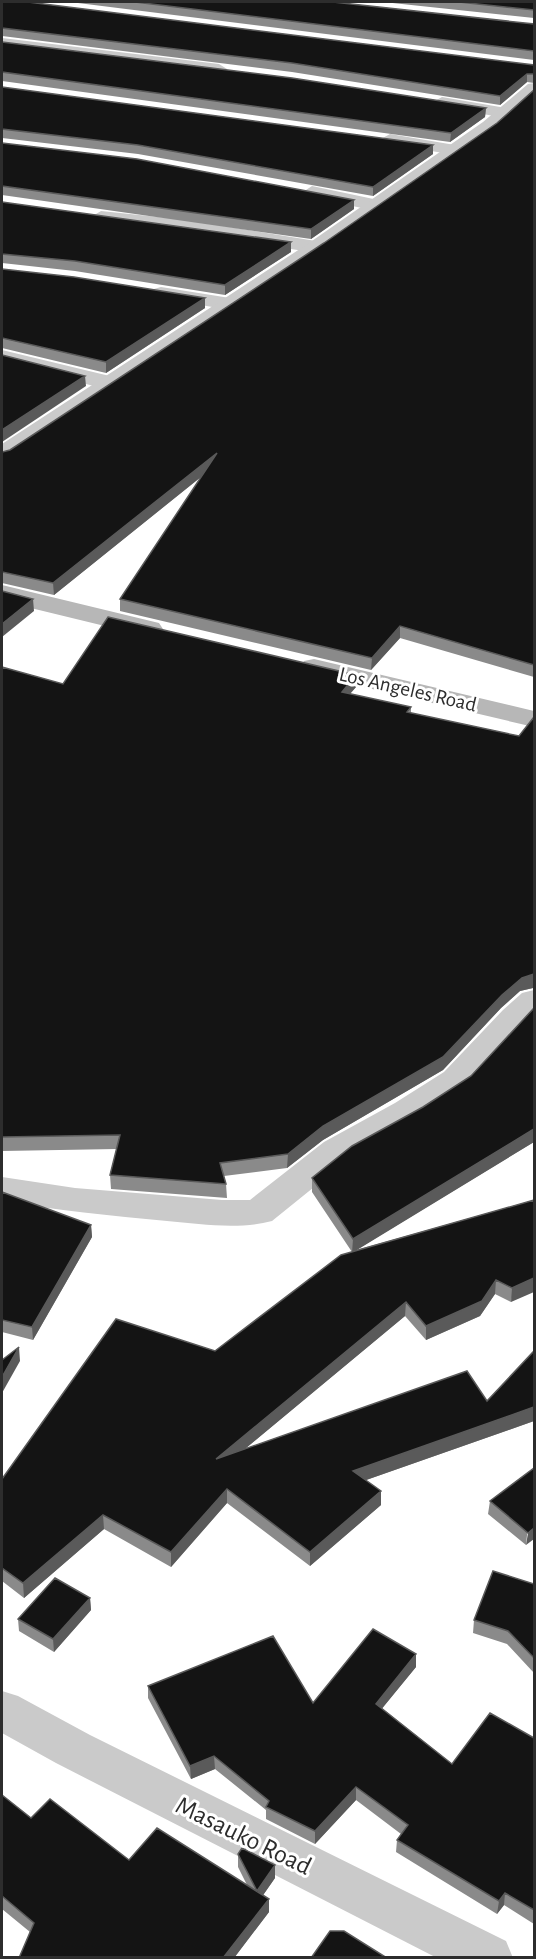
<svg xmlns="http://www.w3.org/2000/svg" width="536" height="1959" viewBox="0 0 536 1959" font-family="'Alegreya Sans',sans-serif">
<rect width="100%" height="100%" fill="#fff"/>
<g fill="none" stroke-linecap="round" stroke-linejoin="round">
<path fill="#cacaca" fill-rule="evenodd" d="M2 38 219 64 227 69 219 74 2 48Z
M442 97 506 108 515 113 506 118 436 106 433 102Z
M390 134 455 145 464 150 455 155 384 143 381 139Z
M312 186 383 201 386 205 376 211 305 196 303 192Z
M101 211 187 220 316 241 323 243 326 247 323 251 316 253 187 232 94 221 91 217Z
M161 287 230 298 237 300 240 304 237 308 230 310 154 297 151 293 154 289Z
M2 350 118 378 121 383 118 388 110 390 2 363Z
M534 990V1017L468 1088 421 1119 350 1158 272 1221C238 1230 201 1224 167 1221 111 1216 56 1210 2 1201V1177L75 1188 222 1200H250L324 1142 395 1103 444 1072 503 1010 522 993Z
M2 1691 18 1696 90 1735 506 1941 513 1958H437L56 1763 2 1733Z"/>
<path fill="#cacaca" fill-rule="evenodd" d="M534 83V96L495 130 323 251 10 459 2 461V444L309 243 483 122 528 84Z"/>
<path fill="#b7b7b7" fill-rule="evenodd" d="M2 585 159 623 163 629 159 635 150 637 2 601Z
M314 659 534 711V727L304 673 300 667 304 661Z"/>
</g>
<path fill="#8a8a8a" d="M2 2 534 66V83L527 82 500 105 292 72 2 36Z
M70 2H333L534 24V61V60Z
M383 2H534V19V18Z
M2 42 486 108 485 117 450 142 2 81Z
M2 87 433 145V154L373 196 138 154 2 138Z
M534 90V677L400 638 371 670 120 611V599L201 477 54 595 2 583V452L10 450 324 243 497 123Z
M2 143 354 200V209L311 239 2 195Z
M2 202 291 252 225 295 75 271 2 263Z
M2 269 205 298V308L106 373 2 348Z
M2 667 63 684 356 675V687L350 694 411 707V713L519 736 534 717V989L533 988 520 991 501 1008 443 1070 323 1140 287 1168 224 1176 226 1184 227 1198 111 1189 110 1175 117 1149 2 1151Z
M471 1076 534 1142 356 1250 534 1200 511 1302 495 1294 480 1316 426 1340 405 1316 246 1448 487 1401 534 1421 366 1480 381 1505 310 1566 227 1503 171 1567 104 1529 24 1598 2 1581V1479L215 1351 352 1252 312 1192V1178Z
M2 1192 91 1225 92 1237 33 1340 2 1332Z
M534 1468 526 1545 488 1514 490 1501Z
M534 1584V1673L507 1644 473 1633 474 1620Z
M90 1598 91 1610 54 1652 19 1631 18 1619Z
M416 1654V1667L382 1708 452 1764 534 1738V1924L504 1905 497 1914 396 1852 397 1840 401 1834 356 1800 315 1844 266 1819V1810L215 1769 191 1779 148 1698V1686L313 1703Z
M2 1795 31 1818 129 1860 247 1885 238 1867V1854L275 1865V1878L263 1895 269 1912 234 1958H19L30 1932 2 1909Z"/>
<path fill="#5a5a5a" d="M527 74V82L500 105V96Z
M486 108 485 117 450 142 451 133Z
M433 145V154L373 196V187Z
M354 200V209L311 239V229Z
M291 242V252L225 295V285Z
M205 298V308L106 373V362Z
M85 376 86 386 2 442V430Z
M217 453V464L54 595 53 583Z
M33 599 34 611 2 637V624Z
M400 626V638L371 670 372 658Z
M356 675V687L341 704 342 692Z
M534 974 533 988 520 991 501 1008 443 1070 323 1140 287 1168 288 1154 323 1126 502 995 522 978Z
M534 1129V1142L352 1253 353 1239Z
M91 1225 92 1237 33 1340 32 1327Z
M534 1278V1292L511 1302 512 1288Z
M496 1280 495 1294 480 1316 426 1340V1326Z
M406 1302 405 1316 216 1473V1459Z
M19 1347 20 1361 2 1393V1377Z
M534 1407V1421L352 1485 353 1471Z
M227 1489V1503L171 1567V1552Z
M381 1491V1505L310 1566V1552Z
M103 1515 104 1529 24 1598 23 1583Z
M534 1528V1539L526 1545 528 1533Z
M90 1598 91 1610 54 1652 53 1639Z
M416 1654V1667L376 1716V1704Z
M214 1756 215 1769 191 1779 190 1766Z
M356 1787V1800L315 1844V1831Z
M275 1865V1878L257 1904V1891Z
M505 1893 504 1905 497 1914 499 1901Z
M269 1899V1912L234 1958H223Z"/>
<path fill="#141414" stroke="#5a5a5a" stroke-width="1.5" d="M2 2H28L534 65V74H527L500 96 292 63 2 28Z
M135 2H333L534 24V51Z
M459 2H534V10Z
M2 42 292 78 486 108 451 133 2 72Z
M2 87 433 145 373 187 138 145 2 129Z
M534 90V665L400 626 372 658 120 599 217 453 53 583 2 572V452L10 450 324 243 497 123Z
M2 143 137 159 354 200 311 229 2 186Z
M2 202 291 242 225 285 75 261 2 254Z
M2 269 74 277 205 298 106 362 2 338Z
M2 355 85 376 2 430Z
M2 591 33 599 2 624Z
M108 617 356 675 342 692 411 707 407 712 519 736 534 717V974L522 978 502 995 443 1057 323 1126 288 1154 220 1163 226 1184 110 1175 120 1135 2 1137V667L63 684Z
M534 1008V1129L353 1239 312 1178 352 1146 423 1107 471 1076Z
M2 1192 91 1225 32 1327 2 1320Z
M534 1200V1278L512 1288 496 1280 482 1301 426 1326 406 1302 216 1459 467 1371 487 1401 534 1351V1407L353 1471 381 1491 310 1552 227 1489 171 1552 103 1515 23 1583 2 1568V1479L116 1319 215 1351 341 1255Z
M19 1347 2 1377V1360Z
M534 1468V1528L528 1533 490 1501Z
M493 1571 534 1584V1658L508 1631 474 1620Z
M55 1578 90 1598 53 1639 18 1619Z
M373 1629 416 1654 376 1704 452 1764 490 1713 534 1738V1910L505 1893 499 1901 397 1840 408 1825 356 1787 315 1831 266 1807 269 1801 214 1756 190 1766 148 1686 273 1636 313 1703Z
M2 1795 31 1818 50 1799 129 1860 157 1828 269 1899 223 1958H19L34 1923 2 1896Z
M242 1848 275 1865 257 1891 238 1854Z
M330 1931H344L387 1958H311Z"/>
<g text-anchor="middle" stroke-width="6" stroke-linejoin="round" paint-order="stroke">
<g font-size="21" fill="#2d2d2d" stroke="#fff">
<text transform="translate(408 689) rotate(13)" y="7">Los Angeles Road</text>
</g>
<g font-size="26" fill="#2d2d2d" stroke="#fff">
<text transform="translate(244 1835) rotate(26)" y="9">Masauko Road</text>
</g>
</g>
<rect width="536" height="1959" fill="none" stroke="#2d2d2d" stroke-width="6"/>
</svg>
